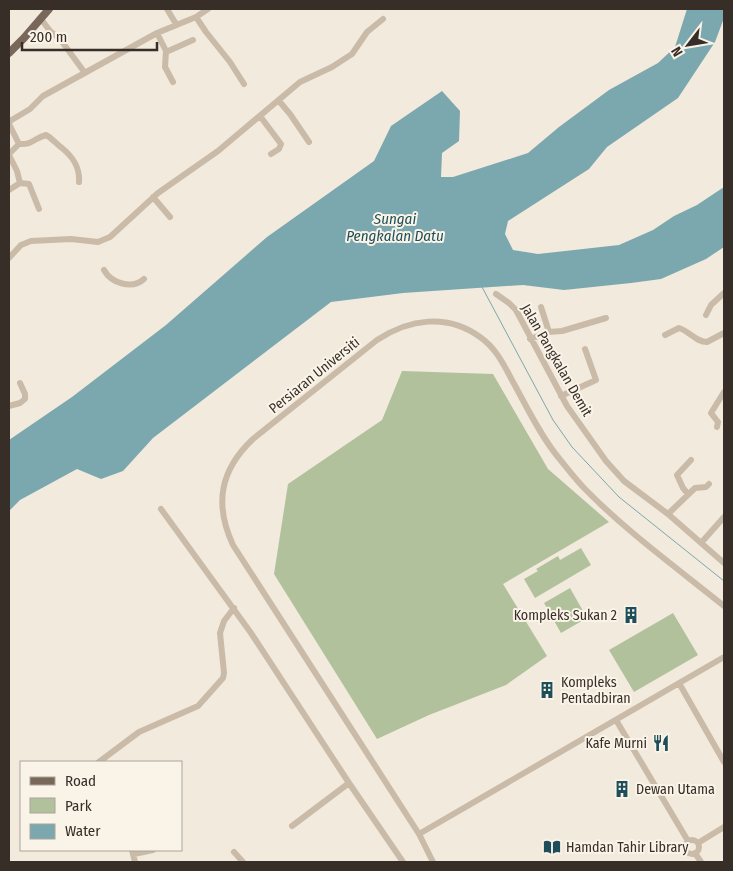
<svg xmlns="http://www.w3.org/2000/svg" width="733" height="871" viewBox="0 0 733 871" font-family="'Fira Sans Condensed',sans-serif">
<rect width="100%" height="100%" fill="#f2eadc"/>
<path fill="#b1c19c" d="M402 371 493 374 548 469 609 522 503 584 547 656 506 685 429 715 377 739 274 574 288 484 382 420Z
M581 548 591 565 535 598 524 579 538 571 536 569 558 556 560 560Z
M570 588 587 618 561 633 544 603Z
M673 613 698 655 634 692 609 650Z"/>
<path fill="#7ba7af" d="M687 9H724V18L715 42 678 98 607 147 589 169 508 221 505 234 513 250 538 254 619 245 653 230 674 216 697 205 724 187V247L706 259 661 279 631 283 564 290 523 285 403 293 331 302 153 438 123 471 101 479 77 469 20 500 9 511V440L72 397 166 325 267 237 374 161 391 126 442 91 460 111 459 141 442 153 441 177H453L528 153 559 127 609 90 658 63 675 47Z"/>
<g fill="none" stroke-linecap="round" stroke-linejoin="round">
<path stroke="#7ba7af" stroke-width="1" d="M482 287 553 420 572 447 619 497 724 581"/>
<path stroke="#cabba8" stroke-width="6" d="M167 9 176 24
M196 17 206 32 230 62 244 84
M41 19 50 31 60 39 85 73
M157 33 166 51 165 67 173 82
M166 52 193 40
M279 101 290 114 309 142
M260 116 281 144 279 149 271 154
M19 144 9 124 10 121 30 109 43 96 157 33 196 17 208 9
M9 154 19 144C33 145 34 138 46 135 52 138 56 144 62 148 73 157 80 167 79 182
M9 155 17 171 20 183 9 190
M20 183 29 184 39 209
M153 197 170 217
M9 258 21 245 31 241 71 239 98 242 110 237 158 193 218 151 300 82 332 67 352 54 367 32 383 19
M104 270C111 283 132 290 144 279
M496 294 509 303 516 310 567 406 606 461 624 481 668 514 724 563
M541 307 549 332
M706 315 711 305 724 293
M665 335 679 328C689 331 696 342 707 342L724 333
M530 339 549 332 562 331 606 318
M561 396 596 380 585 349
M9 406 20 403 25 399V394L20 383
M717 427 718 422 711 413 724 392
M688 494 683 488 677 475 691 460
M161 509 251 633 349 783 403 862
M668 514 695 488 706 487 709 484
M701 543 724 517
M679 683 724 762
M616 720 688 841
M99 762 139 732 198 706 223 678 224 673 220 633 224 621 234 608
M292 826 349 783
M419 834 724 657
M685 847a7 7 0 1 1 14 0a7 7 0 1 1-14 0Z
M698 843 724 827
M132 850 135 862
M234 852 243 862
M695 853 701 862
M134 854 153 850
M433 862 419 834 233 545C214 504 220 470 253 439L377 340C409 319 447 313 480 337 496 348 504 365 513 382 527 407 540 435 558 457 567 468 575 479 585 489 627 532 677 568 724 606"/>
<path stroke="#796759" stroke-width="8" d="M9 53 24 38 49 9"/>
</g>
<defs>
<g id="building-bare" transform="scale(1.35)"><path d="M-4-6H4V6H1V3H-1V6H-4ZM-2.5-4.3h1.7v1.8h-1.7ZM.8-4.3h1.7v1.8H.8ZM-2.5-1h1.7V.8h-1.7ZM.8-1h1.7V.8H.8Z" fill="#1d4e59" stroke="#faf3e8" stroke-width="2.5" paint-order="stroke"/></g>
<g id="restaurant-bare" transform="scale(1.35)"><path d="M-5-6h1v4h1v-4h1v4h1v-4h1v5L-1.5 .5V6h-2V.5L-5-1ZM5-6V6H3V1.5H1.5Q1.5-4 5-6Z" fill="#1d4e59" stroke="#faf3e8" stroke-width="2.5" paint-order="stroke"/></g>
<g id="library-bare" transform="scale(1.35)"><path d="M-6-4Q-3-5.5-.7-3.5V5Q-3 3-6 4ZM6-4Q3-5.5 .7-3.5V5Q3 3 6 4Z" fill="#1d4e59" stroke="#faf3e8" stroke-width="2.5" paint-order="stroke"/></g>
</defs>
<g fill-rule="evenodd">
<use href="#building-bare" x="631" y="615"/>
<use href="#building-bare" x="547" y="690"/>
<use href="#restaurant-bare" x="661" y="743"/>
<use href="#building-bare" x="622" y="789"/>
<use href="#library-bare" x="552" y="847"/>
</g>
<g text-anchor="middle" stroke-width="4" stroke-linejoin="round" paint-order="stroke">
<g font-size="14" fill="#372e28" stroke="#faf3e8">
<text transform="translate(557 360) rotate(60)" y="5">Jalan Pangkalan Demit</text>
<text transform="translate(314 375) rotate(-39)" y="5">Persiaran Universiti</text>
</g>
<g font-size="14" fill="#372e28" stroke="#faf3e8" text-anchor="start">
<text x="617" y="620" text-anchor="end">Kompleks Sukan 2</text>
<text x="561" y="687">Kompleks<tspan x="561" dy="16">Pentadbiran</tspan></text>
<text x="647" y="748" text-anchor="end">Kafe Murni</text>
<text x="636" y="794">Dewan Utama</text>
<text x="566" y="852">Hamdan Tahir Library</text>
</g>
<g font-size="15" font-style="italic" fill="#1d4e59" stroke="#faf3e8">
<text x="395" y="224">Sungai<tspan x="395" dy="17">Pengkalan Datu</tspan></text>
</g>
</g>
<rect width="733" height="871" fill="none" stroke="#372e28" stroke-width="20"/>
<rect x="20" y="761" width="162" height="90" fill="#faf3e8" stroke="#aca49b"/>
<rect x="30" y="777" width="25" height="8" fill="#796759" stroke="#aca49b"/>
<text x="65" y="786" font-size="15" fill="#372e28">Road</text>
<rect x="30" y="798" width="25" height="15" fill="#b1c19c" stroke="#aca49b"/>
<text x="65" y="811" font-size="15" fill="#372e28">Park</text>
<rect x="30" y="824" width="25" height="15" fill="#7ba7af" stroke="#aca49b"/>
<text x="65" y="836" font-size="15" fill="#372e28">Water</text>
<g transform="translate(688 45) rotate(239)" stroke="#faf3e8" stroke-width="4" paint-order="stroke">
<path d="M0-4L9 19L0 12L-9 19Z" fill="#372e28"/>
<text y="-8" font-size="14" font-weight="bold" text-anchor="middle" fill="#372e28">N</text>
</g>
<path d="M22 42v8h135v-8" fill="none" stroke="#372e28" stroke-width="2.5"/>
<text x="30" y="42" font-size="15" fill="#372e28" stroke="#faf3e8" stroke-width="4" paint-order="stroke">200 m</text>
</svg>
